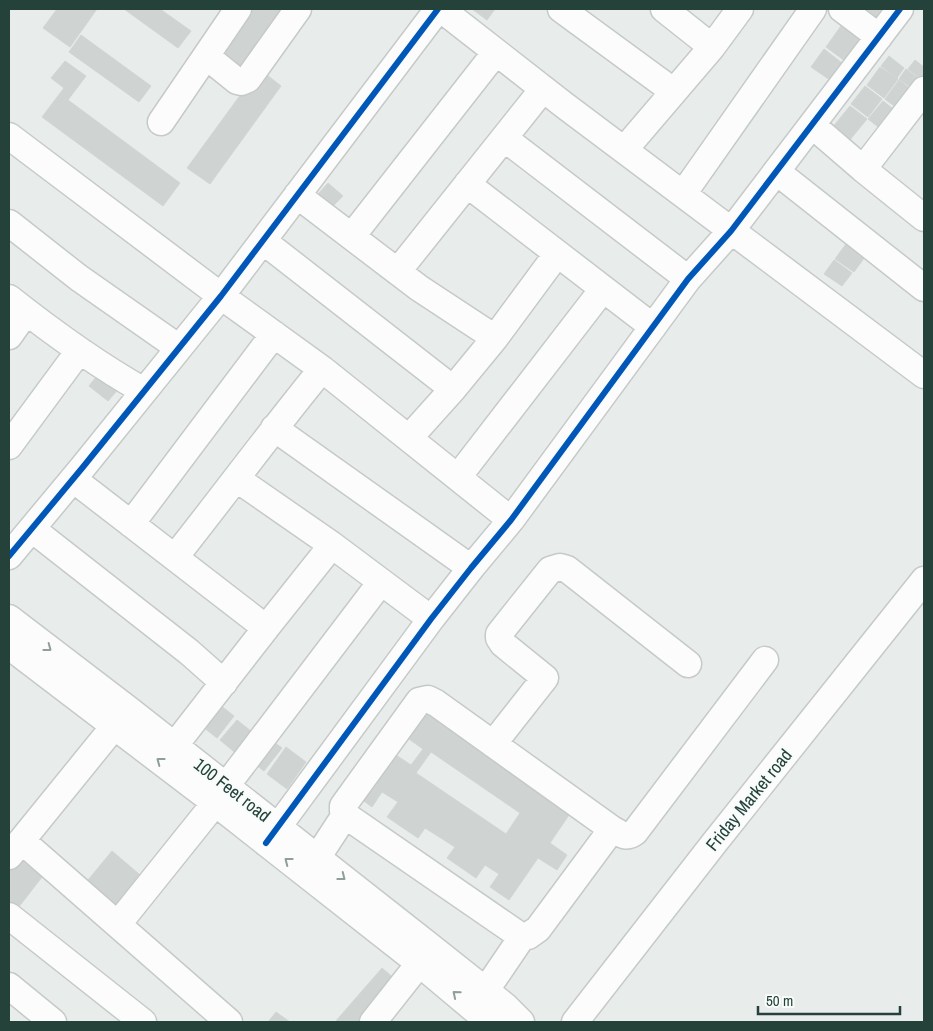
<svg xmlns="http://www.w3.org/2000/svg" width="933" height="1031" viewBox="0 0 933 1031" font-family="'Archivo Narrow',sans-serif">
<rect width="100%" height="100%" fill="#e8edeb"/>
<path fill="#cfd4d2" stroke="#d1d6d4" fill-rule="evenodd" d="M57 9H97L70 47 43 28Z
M124 9H160L191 31 178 48Z
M252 9H282L241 71 220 57Z
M472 9H495L487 20Z
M864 9H884L872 25 859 15Z
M841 26 860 40 845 61 826 47Z
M81 35 151 86 139 102 69 52Z
M824 49 842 63 830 80 811 67Z
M889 56 904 68 897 78 881 66Z
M915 60 924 67V81L908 69Z
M65 61 86 76 68 100 180 183 163 206 42 117 64 88 51 78Z
M263 64 267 75 281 86 210 184 187 168Z
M880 67 898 79 884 98 867 85Z
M906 69 924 82 919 93 899 79Z
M899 80 916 93 902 112 885 99Z
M865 86 882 99 868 117 851 104Z
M883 101 901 115 886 133 868 119Z
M850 106 867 119 849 141 832 128Z
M328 183 343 196 333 206 319 193Z
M851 237 870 250 854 272 835 259Z
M834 260 852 273 842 286 824 274Z
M100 372 120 387 108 401 89 386Z
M220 705 234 716 217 738 203 727Z
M417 707 571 812 550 843 567 855 557 870 538 858 509 900 490 887 499 874 485 865 476 878 447 858 455 847 425 828 418 838 387 817 398 802 382 792 372 807 356 795 387 749 411 765 423 749 399 732ZM431 752 520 813 506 834 416 773Z
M237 720 256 735 239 756 220 740Z
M267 737 282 748 264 771 249 760Z
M286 747 306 762 287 789 267 774Z
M112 851 146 880 113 919 79 891Z
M16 856 42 877 18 908 9 901V865Z
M382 968 396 980 359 1022H335Z
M276 1012 290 1022H268Z"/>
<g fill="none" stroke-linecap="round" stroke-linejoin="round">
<g stroke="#c5cac8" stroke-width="29">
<path id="minor" d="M441 9 564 105 924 375
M561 9 673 91
M664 9 712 47
M842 9 879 37
M206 56 237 81 241 82 248 79 298 9
M161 122 238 9
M812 125 863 169 924 218
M9 136 221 296 322 369 511 520
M504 138 688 279
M624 150 712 47 740 9
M863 169 924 90
M777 172 924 288
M467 184 653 327
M683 194 813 9
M297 195 419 288 495 338
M9 223 79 278 179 348
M352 236 496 52
M263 241 453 389
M398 271 543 89
M9 298C52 332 96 364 144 391
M9 336 26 312
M274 428 471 568
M409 438 453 389 495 338 557 254
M9 446 79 351
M458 477 603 289
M73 479 266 628 175 745
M237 479 332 545 431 619
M131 524 274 334
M32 529 189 652 224 683
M9 556 83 467 221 296 438 9
M175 557C225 494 272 430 322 369
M9 618 128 709 432 948 505 1006 521 1022
M266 628 332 545
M9 646 223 809 419 963 481 1015 496 1022
M493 744 545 678 503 644 499 638V634L550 570 560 567 567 569 688 664
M226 786 381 582
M612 829 538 929 528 936 522 937 345 815 343 811V806L419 701 428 699 436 703 612 829C621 834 626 839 635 832L765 660
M22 841 229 1022
M266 843 431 619 471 568 511 520 688 279 731 231 900 9
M9 856 125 713
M317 858 345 815
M9 916 143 1022
M118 924 215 803
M9 986 53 1022
M486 990 522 937
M373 1022 430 950
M575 1022 715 842 924 580"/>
</g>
<use href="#minor" stroke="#fcfcfc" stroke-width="26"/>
<g stroke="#f7fbf9" stroke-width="9">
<path id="cycleway" d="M9 556 83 467 221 296 438 9
M266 843 431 619 471 568 511 520 688 279 731 231 900 9"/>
</g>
<use href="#cycleway" stroke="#0057b8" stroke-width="6"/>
</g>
<defs><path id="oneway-chevron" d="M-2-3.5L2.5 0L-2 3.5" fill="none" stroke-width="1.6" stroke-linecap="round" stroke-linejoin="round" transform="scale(1.25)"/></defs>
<g stroke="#909f9b">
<use href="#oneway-chevron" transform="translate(48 648) rotate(37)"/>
<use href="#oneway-chevron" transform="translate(160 761) rotate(-143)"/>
<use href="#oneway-chevron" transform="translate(288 861) rotate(-142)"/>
<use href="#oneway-chevron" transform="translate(342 877) rotate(38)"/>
<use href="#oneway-chevron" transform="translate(456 994) rotate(-140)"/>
</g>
<g text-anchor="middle" stroke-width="4" stroke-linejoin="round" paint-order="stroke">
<g font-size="18" fill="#24423a" stroke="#f7fbf9">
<text transform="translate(232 790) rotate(38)" y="6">100 Feet road</text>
<text transform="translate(749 800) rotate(-51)" y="6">Friday Market road</text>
</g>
</g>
<rect width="933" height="1031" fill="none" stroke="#24423a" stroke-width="20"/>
<path d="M758 1006v8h142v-8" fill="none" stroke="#24423a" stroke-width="2.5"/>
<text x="766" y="1006" font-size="15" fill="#24423a" stroke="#f7fbf9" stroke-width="4" paint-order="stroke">50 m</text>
</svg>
